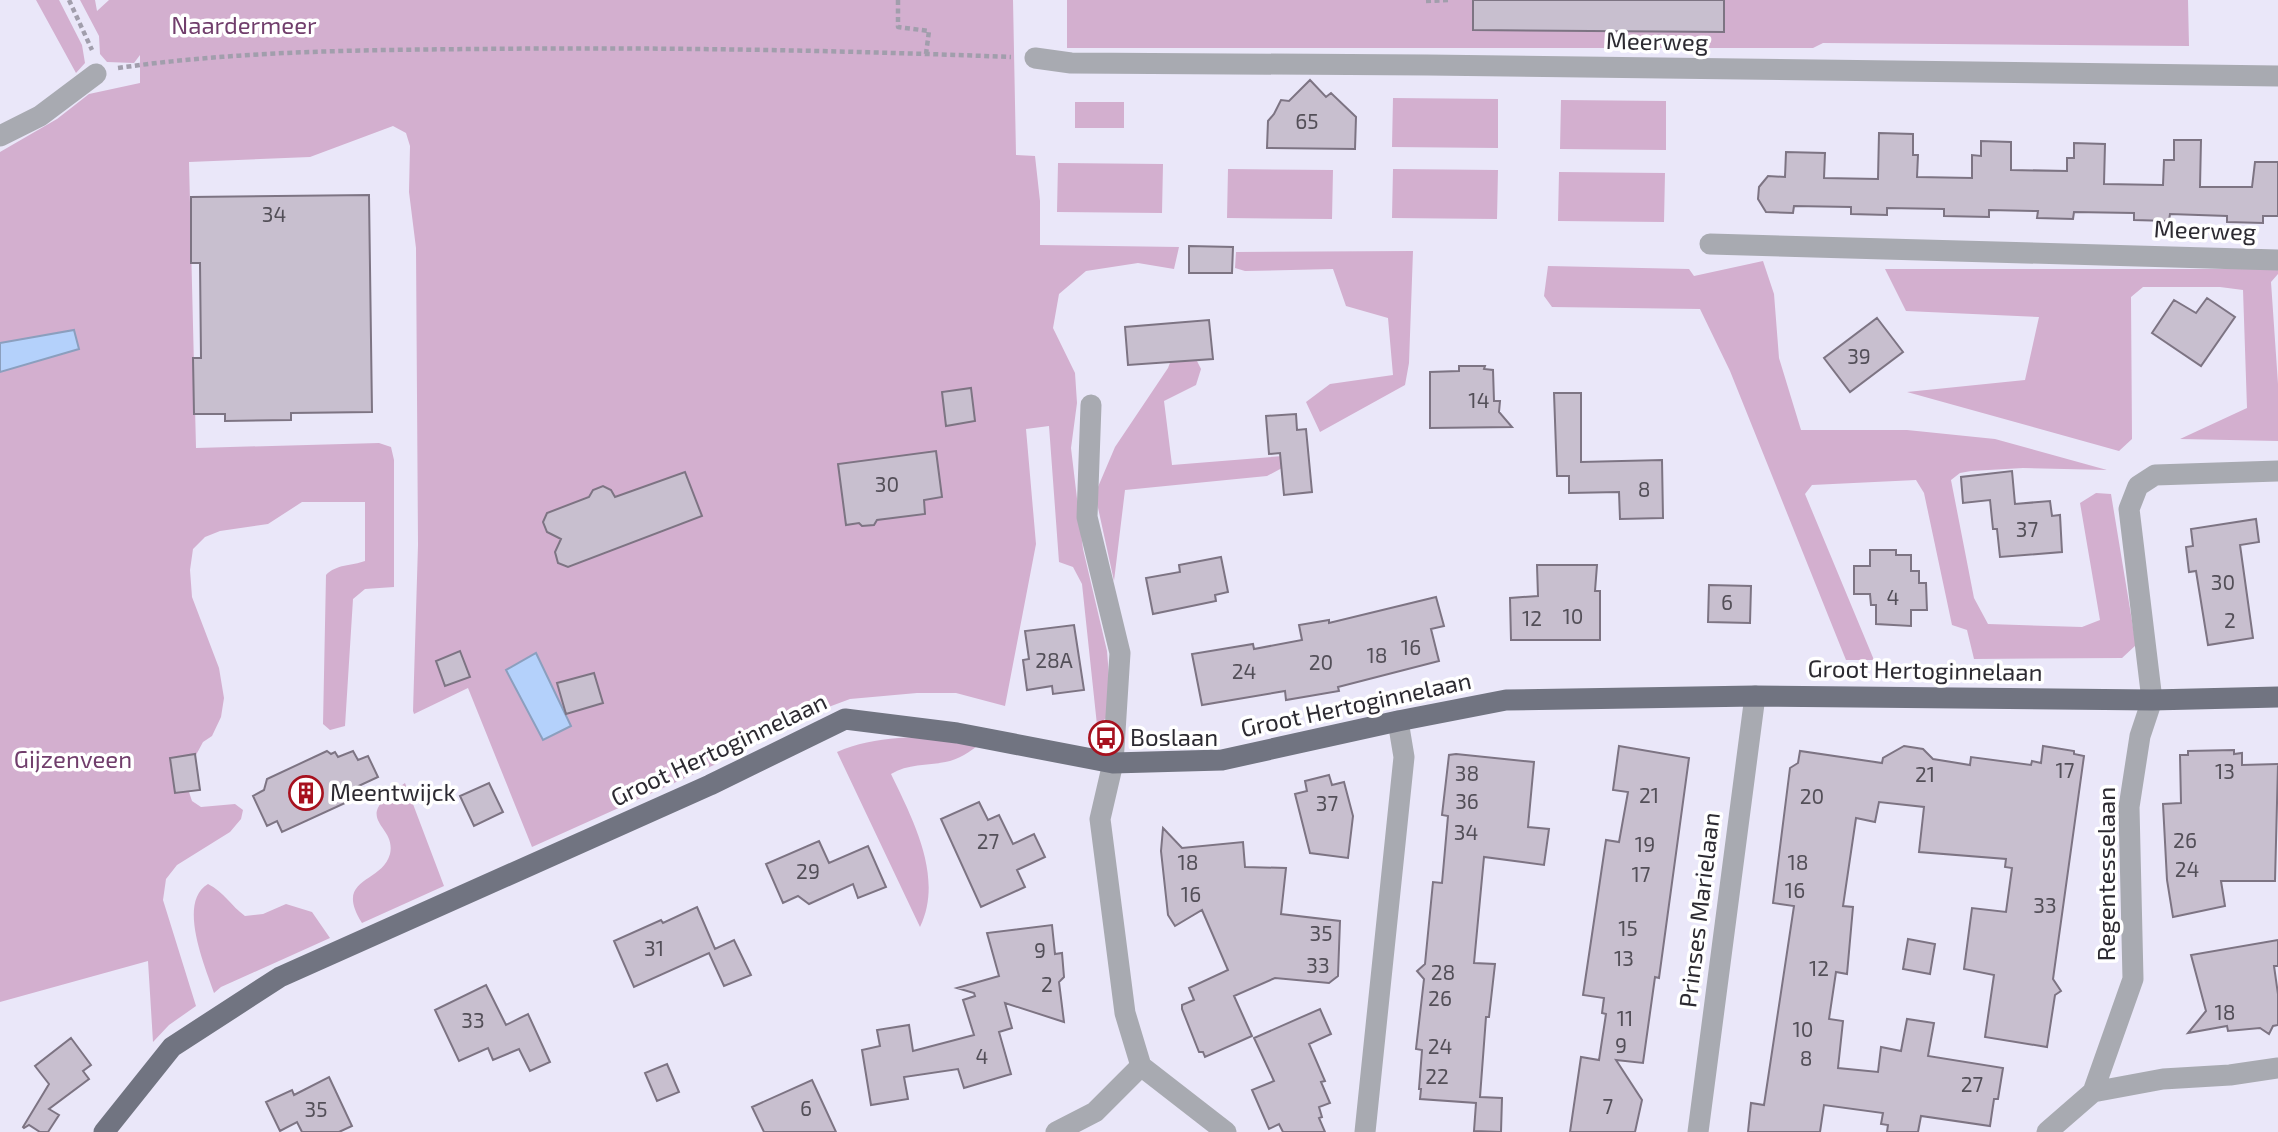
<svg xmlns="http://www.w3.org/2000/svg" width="2278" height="1132" viewBox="0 0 2278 1132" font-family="'Exo 2',sans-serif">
<rect width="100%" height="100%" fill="#eae7f9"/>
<path fill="#d3afcf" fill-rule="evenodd" d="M36 0H59L82 45 85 63 76 73Z
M80 0H95L97 11 109 0H1013L1016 155 1035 156 1040 201V245L1179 247 1174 269 1138 263 1086 271 1059 294 1053 328 1075 373 1077 403 1071 448 1083 549 1107 651 1112 714 1097 725 1082 584 1073 567 1059 562 1049 426 1026 429 1036 544 1005 706 956 693H917L850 699 791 721 714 765 532 847 468 688 414 714 413 711 418 545 416 248 409 192 410 146 406 133 393 126 310 157 189 162 196 448 379 443 391 447 394 460V587L365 589 353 599 345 726 330 730 323 724 326 575C336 564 352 566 365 561V502H302L268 524 220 531 205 537 193 549 190 570 192 597 219 668 224 698 221 717 212 736 203 742 196 755 188 789 192 801 201 807 235 804 243 810 241 819 230 832 177 865 166 879 163 900 196 1006 169 1025 153 1042 148 961 0 1002V152L57 119 89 94 140 83V55L134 63 107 62 100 54 99 36ZM535 653 570 726 544 740 506 670Z
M1067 0H2188L2189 46 1823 43 1813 48H1067Z
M1393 98 1498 99V148L1392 147Z
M1561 100 1666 101V150L1560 149Z
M1075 102H1124V128H1075Z
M1058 163 1163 164 1162 213 1057 212Z
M1228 169 1333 170 1332 219 1227 218Z
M1393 169 1498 170 1497 219 1392 218Z
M1559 172 1665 173 1664 222 1558 221Z
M1413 251 1409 363 1405 385 1320 432 1306 402 1330 384 1393 375 1388 318 1346 306 1333 269 1245 271 1235 268 1236 252Z
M1763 261 1774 294 1779 358 1801 430H1907L1995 439 2107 470 2023 468 1971 471 1960 473 1951 480 1974 598 1988 624 2082 627 2100 620 2080 503 2096 493 2111 494 2136 645 2122 658 1974 659 1967 630 1952 625 1924 493 1916 480 1812 485 1805 494 1874 660H1846L1730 371 1700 309 1552 307 1544 296 1548 266 1689 269 1694 276Z
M1885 269H2278V274L2271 282 2278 384V441L2180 439 2247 408 2243 290 2220 287H2143L2131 297 2132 439 2119 451 1907 392 2025 380 2039 317 1906 311Z
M1176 347 1192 351 1201 369 1196 385 1164 401 1172 465 1308 454 1267 476 1125 490 1114 581 1095 494 1115 447 1168 368Z
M962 736 984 741C973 749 964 757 950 761 930 766 909 763 891 774 913 820 944 877 920 927L837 752C875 735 921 737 962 736Z
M405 783 444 886 362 923C333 877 382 884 390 854 397 823 347 821 405 783Z
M208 884C224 892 231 906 245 916L263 914 286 904 312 912 330 938 221 987 214 993C205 966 177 902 208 884Z"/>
<path fill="#b4d1fb" stroke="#8b9fbe" stroke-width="2" d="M74 330 79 349 0 372V343Z
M536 653 571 726 543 740 506 670Z"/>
<path fill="#c8bfcf" stroke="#7d7483" stroke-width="2" d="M1473 0H1724V32L1473 30Z
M1310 80 1326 97 1331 93 1356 117 1355 149 1267 148 1268 121 1274 114 1281 100 1289 101Z
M1879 133 1913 134V155H1918L1917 177 1972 178V155L1981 156V141L2011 142V170L2067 171V158H2074V143L2105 144 2104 184 2163 185 2164 160H2174V140H2201L2200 187H2252L2255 162H2278V216H2263V223L2227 222V216L2170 214 2169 221 2134 220V213L2074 212 2073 219 2037 218 2038 211 1989 210V217L1944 216V209L1887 208V215L1851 214V207L1794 206 1793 213 1766 212 1758 199 1759 187 1768 176 1785 177 1786 152 1825 153 1824 178 1878 179Z
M369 195 372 412 291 413V420L225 421V414H194L193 358H201L200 263H191V197Z
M1189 246 1233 247 1232 273H1189Z
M2207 298 2235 317 2201 366 2152 333 2174 300 2196 313Z
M1877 318 1903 352 1850 392 1824 358Z
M1209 320 1213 359 1128 365 1125 327Z
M1459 366H1485L1484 369 1493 370 1494 401H1500L1499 412 1512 427 1430 428V372L1459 371Z
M971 388 975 421 946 426 942 392Z
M1554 393H1581V462L1662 460 1663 518 1620 519 1619 492 1569 493V476H1557Z
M1296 414 1297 430 1306 429 1312 492 1284 495 1280 453 1269 454 1266 416Z
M936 451 942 497 924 500 925 514 877 520 874 525 862 526 859 523 846 525 838 464Z
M2012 471 2015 504 2050 501 2052 516 2060 515 2062 552 2000 557 1997 529H1993L1990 500 1963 503 1961 477Z
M685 472 702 516 568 567 558 563 555 552 561 539 547 532 543 522 547 513 589 497 593 490 603 486 611 490 615 497Z
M2256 519 2259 542 2240 545 2253 638 2208 645 2196 571 2189 572 2186 547 2193 546 2191 529Z
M1870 550H1896V555H1911V571H1919V583H1926L1927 610H1911V626L1876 624V605H1871L1870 594H1854V566H1870Z
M1221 557 1228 592 1215 595 1216 601 1153 614 1146 578 1180 572 1179 565Z
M1537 565H1597L1595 591H1600V640H1511L1510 598 1538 596Z
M1709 585 1751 586 1750 623 1708 622Z
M1436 597 1444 626 1431 629 1439 661 1338 687 1339 691 1286 700 1285 691 1202 705 1192 654 1253 644 1254 649 1302 640 1299 625 1329 620V623Z
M1074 625 1084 690 1053 694 1052 686 1027 690 1023 660 1029 659 1025 631Z
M460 651 470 677 445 686 436 661Z
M594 673 603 703 566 714 557 683Z
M1619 746 1689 758 1659 978 1655 977 1643 1063 1616 1060 1642 1100 1635 1132H1570L1581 1057 1599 1060 1606 1014 1602 1013 1604 998 1583 995 1606 840 1619 842 1628 792 1613 790Z
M1904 746 1923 749 1933 759 1970 765 1971 757 2031 765 2032 761 2041 763 2043 746 2074 751V754L2084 756 2053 979 2061 991 2055 995 2047 1047 1985 1037 1994 975 1964 969 1972 908 2006 912 2012 868 2005 867 2006 859 1919 852 1924 807 1879 802 1875 822 1856 818 1843 906 1853 907 1847 974 1836 972 1829 1019 1843 1021 1838 1068 1878 1072 1881 1047 1901 1051 1907 1019 1934 1023 1928 1056 2003 1068 1998 1099H1994L1990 1126 1921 1116 1918 1132H1887L1888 1125 1881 1124 1883 1113 1824 1105 1820 1132H1748L1751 1103 1764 1105 1794 906 1773 903 1790 768 1798 763 1800 751 1882 763 1883 758Z
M2234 750V754L2242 753V765L2278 764 2275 881H2221L2225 906 2173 917 2167 880 2163 804 2181 803 2180 755H2188V751Z
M327 751 331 754 335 752 338 757 353 751 358 760 368 756 378 777 352 789 356 798 282 832 277 821 267 826 253 796 264 790 267 779Z
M195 754 200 790 175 793 170 758Z
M1456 754 1534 762 1528 827 1549 829 1544 865 1484 857 1474 963 1495 964 1489 1017H1486L1480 1097 1502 1098 1501 1132 1474 1131 1476 1103 1420 1099 1421 1089H1419L1422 1050 1416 1049 1424 979 1417 971 1425 964 1433 882 1442 883 1448 816 1442 815 1449 755Z
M1329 775 1332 785 1344 782 1353 816 1348 858 1310 853 1295 794 1307 791 1305 781Z
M489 783 503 812 474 826 460 796Z
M979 802 988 820 999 815 1013 844 1034 834 1045 857 1017 870 1025 887 981 907 941 819Z
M1163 828 1182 848 1243 842 1245 867 1286 868 1281 914 1340 921 1338 976 1329 983 1275 978 1234 996 1252 1036 1205 1057 1203 1052H1199L1182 1009V1005L1194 1000 1189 988 1228 970 1202 910 1175 926 1168 915 1161 851Z
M819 841 829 863 868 846 886 887 858 898 853 884 809 904 798 896 783 903 766 864Z
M697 907 715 949 734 940 751 975 724 986 709 953 634 987 614 941 661 920 663 923Z
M1052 925 1055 954 1062 953 1064 977 1059 982 1064 1022 1005 1003 1012 1028 999 1032 1011 1074 964 1088 958 1069 904 1077 908 1099 871 1105 862 1050 880 1046 877 1030 909 1025 913 1051 974 1035 963 1000 975 996 974 993 957 988 999 976 987 933Z
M1908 939 1935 944 1930 974 1903 969Z
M2278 940V966H2274L2278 994V1025L2273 1026 2269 1034 2260 1028 2228 1031 2227 1026 2188 1033 2206 1011 2191 955Z
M486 985 506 1025 528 1014 550 1062 530 1071 519 1049 493 1060 488 1048 459 1061 435 1010Z
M1320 1009 1331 1034 1309 1044 1325 1081 1321 1082 1330 1103 1319 1107 1322 1117 1319 1118 1325 1132H1283L1279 1124 1269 1129 1252 1090 1274 1081 1254 1038Z
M71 1038 91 1065 83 1071 89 1079 49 1109 59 1115 48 1132H40L29 1125 24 1128 23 1127 49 1084 35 1066Z
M667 1064 679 1092 657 1101 645 1073Z
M329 1077 352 1126 339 1132H302L297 1122 280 1131 266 1102 292 1090 294 1095Z
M812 1080 836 1132H764L752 1107Z"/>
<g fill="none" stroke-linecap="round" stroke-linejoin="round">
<path stroke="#a19eac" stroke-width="4.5" stroke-dasharray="5 3.5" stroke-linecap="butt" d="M69 0 92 50
M898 0V27L929 31 926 54
M1426 1 1451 0
M118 68C237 51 358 50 477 49 655 47 834 50 1011 57"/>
<path stroke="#a8aab1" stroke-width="21" d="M1035 58 1071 63 1428 65 2278 76
M0 136 40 116 96 74
M1710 244 2278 260
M1091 405 1087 517 1120 653 1113 763 1100 819 1125 1013 1141 1066 1226 1132
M2093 1092 2163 1079 2230 1075 2278 1068
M1056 1132 1095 1112 1141 1066
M1365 1132 1404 757 1398 721
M1698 1132 1755 696
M2047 1132 2093 1092 2133 979 2129 807 2140 736 2152 700 2129 509 2138 486 2155 475 2278 471"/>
<path stroke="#717481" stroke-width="21" d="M104 1132 172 1047 280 977 710 785 845 719 957 733 1113 763 1222 760 1398 721 1506 700 1755 696 2152 700 2278 697"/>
</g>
<defs>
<g id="bus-ring" transform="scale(1.75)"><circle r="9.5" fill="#fff" stroke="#a7111e" stroke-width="1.5"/><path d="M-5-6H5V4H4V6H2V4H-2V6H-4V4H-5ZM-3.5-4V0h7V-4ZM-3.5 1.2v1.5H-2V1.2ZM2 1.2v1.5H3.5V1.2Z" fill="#a7111e"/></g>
<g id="building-ring" transform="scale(1.75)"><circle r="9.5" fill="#fff" stroke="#a7111e" stroke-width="1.5"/><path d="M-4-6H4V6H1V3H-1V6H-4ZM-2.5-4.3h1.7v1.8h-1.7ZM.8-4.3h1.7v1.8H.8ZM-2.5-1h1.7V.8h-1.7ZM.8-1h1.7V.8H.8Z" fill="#a7111e"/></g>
</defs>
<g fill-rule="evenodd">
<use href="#bus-ring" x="1106" y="738"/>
<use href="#building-ring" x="306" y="793"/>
</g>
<g text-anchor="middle" stroke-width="7" stroke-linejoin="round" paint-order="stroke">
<g font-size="21" fill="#534f58">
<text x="1307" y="129">65</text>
<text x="274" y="222">34</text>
<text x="1859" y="364">39</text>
<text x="1479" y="408">14</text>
<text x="887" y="492">30</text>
<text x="1644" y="497">8</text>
<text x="2027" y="537">37</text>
<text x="2223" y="590">30</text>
<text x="1893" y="605">4</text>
<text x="1727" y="610">6</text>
<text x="1573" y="624">10</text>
<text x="1532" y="626">12</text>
<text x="2230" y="628">2</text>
<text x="1411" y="655">16</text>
<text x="1377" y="663">18</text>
<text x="1054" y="668">28A</text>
<text x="1321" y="670">20</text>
<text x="1244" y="679">24</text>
<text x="2065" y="778">17</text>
<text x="2225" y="779">13</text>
<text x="1467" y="781">38</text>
<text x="1925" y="782">21</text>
<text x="1649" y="803">21</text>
<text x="1812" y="804">20</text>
<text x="1467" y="809">36</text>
<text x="1327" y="811">37</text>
<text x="1466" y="840">34</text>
<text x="2185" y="848">26</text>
<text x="988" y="849">27</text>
<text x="1645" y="852">19</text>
<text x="1188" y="870">18</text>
<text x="1798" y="870">18</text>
<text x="2187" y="877">24</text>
<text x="808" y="879">29</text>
<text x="1641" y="882">17</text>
<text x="1795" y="898">16</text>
<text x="1191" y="902">16</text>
<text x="2045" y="913">33</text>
<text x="1628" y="936">15</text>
<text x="1321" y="941">35</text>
<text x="654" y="956">31</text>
<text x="1040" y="958">9</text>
<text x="1624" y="966">13</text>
<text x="1318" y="973">33</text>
<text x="1819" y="976">12</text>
<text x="1443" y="980">28</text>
<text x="1047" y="992">2</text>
<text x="1440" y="1006">26</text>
<text x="2225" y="1020">18</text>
<text x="1625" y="1026">11</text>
<text x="473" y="1028">33</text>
<text x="1803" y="1037">10</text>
<text x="1621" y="1053">9</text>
<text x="1440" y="1054">24</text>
<text x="982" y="1064">4</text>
<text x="1806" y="1066">8</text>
<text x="1437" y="1084">22</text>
<text x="1972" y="1092">27</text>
<text x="1608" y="1114">7</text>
<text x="806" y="1116">6</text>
<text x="316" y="1117">35</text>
</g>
<g font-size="24" fill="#713e6c" stroke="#fff">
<text x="244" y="34">Naardermeer</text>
<text x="73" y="768">Gijzenveen</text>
</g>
<g font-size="24" fill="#2c2a31" stroke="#fff">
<text transform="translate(1657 42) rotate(1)" y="8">Meerweg</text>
<text transform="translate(2205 231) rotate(2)" y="8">Meerweg</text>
<text transform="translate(1925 671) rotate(1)" y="8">Groot Hertoginnelaan</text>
<text transform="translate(1356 705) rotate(-12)" y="8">Groot Hertoginnelaan</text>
<text transform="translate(719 750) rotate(-25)" y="8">Groot Hertoginnelaan</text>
<text transform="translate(2107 874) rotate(-90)" y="8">Regentesselaan</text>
<text transform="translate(1700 910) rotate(-83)" y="8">Prinses Marielaan</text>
</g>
<g font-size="24" fill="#2c2a31" stroke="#fff" text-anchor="start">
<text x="1130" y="746">Boslaan</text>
<text x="330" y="801">Meentwijck</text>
</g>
</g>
</svg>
